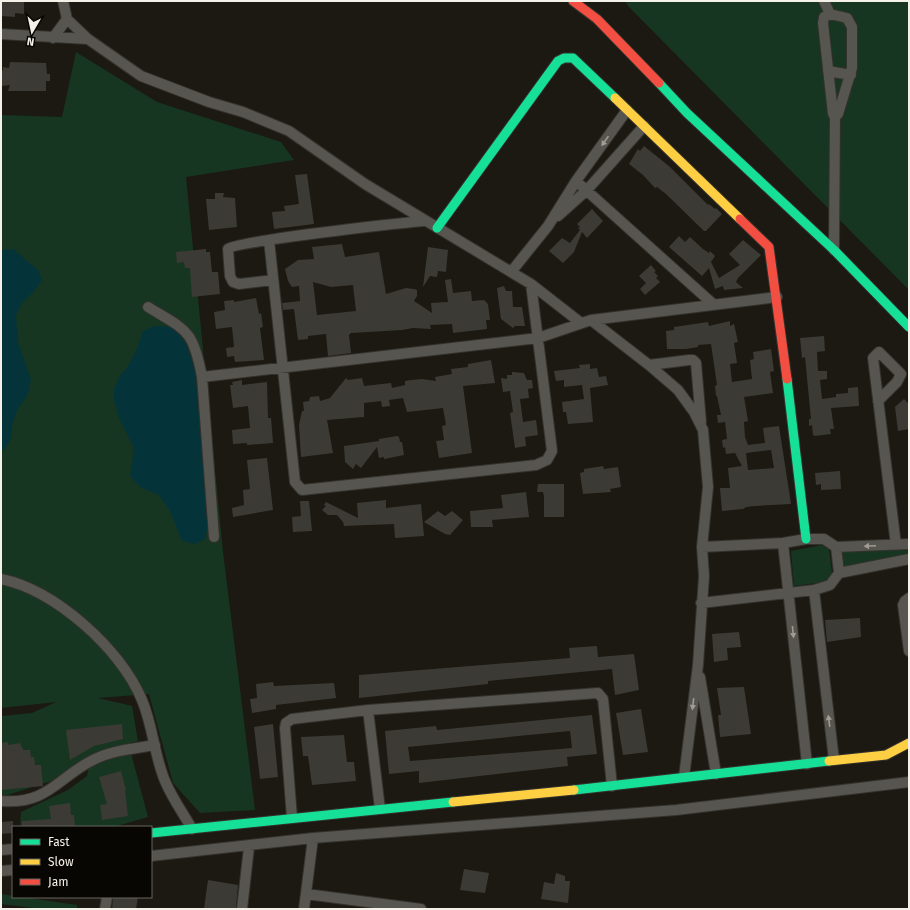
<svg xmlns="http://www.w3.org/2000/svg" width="910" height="910" viewBox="0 0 910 910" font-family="'Fira Sans',sans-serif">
<rect width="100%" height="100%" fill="#1b1911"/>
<path fill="#173621" d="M625 1H909V290L629 7Z
M76 52 157 102 281 142 294 160 186 177 223 552 255 810 200 813 173 783 149 694 98 698 132 706 138 741 110 748 64 777 1 797V716L32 713 56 702 1 708V115L62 117Z
M822 545 829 549 833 581 794 586 791 551Z
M909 548V556L842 567V552Z
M131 753 148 817 113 827H20L21 812 68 790 87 776 89 766Z
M1 894 77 905V909H42L1 904Z"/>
<path fill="#043339" d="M13 249 39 271 42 280 35 290 22 303 16 315 18 342 31 380 28 394 18 409 13 422 10 441 3 451H1V252L3 250Z
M154 326 173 327 186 344 195 370 209 519 205 539 195 544 182 541 170 511 159 495 140 487 130 476 134 448 119 418 114 401V389L119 377 128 366 136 351 143 331Z"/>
<path fill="#3c3a34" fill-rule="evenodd" d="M1 1H24V14L15 13V17L1 16Z
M10 62 46 63 47 74H50V81H46V91H8L10 85 2 86 1 71 3 70V67L9 68Z
M644 146 670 167 708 205 709 204 715 209 716 208 722 214 706 231H704L666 194 657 187 655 188 643 175 629 164 638 149 640 151Z
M307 174 314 224 274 229 272 212 285 211 284 206 299 204 295 175Z
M215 193H224L223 197 235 198 237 227 209 230 206 199H215Z
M592 209 603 221 587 238 582 232 574 252 563 263 549 251 562 238 570 243 580 230 578 228 580 227 577 224Z
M679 236 685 242 690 237 703 249 709 253 710 251 715 256 711 262 719 278 740 265 729 254 743 240 761 255 738 278 736 282 743 288 724 290 723 286 715 289 709 268 702 276 669 247Z
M342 244 345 257 379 252 386 294 406 288 414 289 417 290V296L414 301 432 313 431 303 448 302 445 280 451 279 453 293 471 291 472 301 484 300 488 304 490 320H486L487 329 453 333 452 324 430 325 431 329 413 328 402 330 351 333 349 335 351 353 328 356 326 334 308 336V339L298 340 294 309 283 310 282 303 300 301 299 286 292 287 288 281 285 269 298 260 314 259 312 247ZM313 282 331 287 353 285 356 311 317 315Z
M428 247 448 250 446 272 438 271 437 277 430 276 423 287Z
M206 249V252H210L212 272H218L220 294 192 297 190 268H185L184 262 177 263 176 252Z
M651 265 656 271 654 272 658 276 656 278 660 282 645 295 640 289 646 283 639 276Z
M504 286 506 291H512L513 307H522L525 326H515L513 328 501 319 497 288Z
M256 298 259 314 261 313 263 327 260 328 264 360 235 362 234 356 227 357 226 348 234 347 232 327 216 329 214 312 225 310 224 301 234 300V302Z
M730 321V326L734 324 738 342 734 343 737 363 730 364 732 382 752 379 750 360 754 359 753 352 771 349 774 371 770 372 773 393 744 397 748 421 744 422 745 437 748 445 765 443 763 428 779 426 791 504 755 506 746 507 743 509 722 511 720 488H730L728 468 742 466 735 453 726 454 725 447 723 448 722 440 727 439 725 422 718 423 717 415H721L717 396H716L715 386 717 385 711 344 698 345V347L686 349H667L666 331 674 330V327L708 322 709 326ZM771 450 774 468 748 470 746 453Z
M824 336 825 351 817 352 818 371H827V379L820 380 822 399 836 397V394L848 393V388L858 387 859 406 831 408 834 429H830L831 434 815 436 813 435 812 425 809 426V419H811L805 357 802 358 800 338Z
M491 360 495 383 463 386 472 453 439 458 436 441 444 440 442 426 446 425 443 408 407 412 403 398 389 400 390 406 382 407 381 401 364 403V417L327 420 333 453 301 457 299 425 302 411H304L303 402 309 401 310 397 319 396 320 401 330 398 346 378 348 380 362 378 364 386 391 383 392 388 405 385V381L411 380 422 379 436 381 435 377 452 374 451 369 468 367V364Z
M590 364V369L597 368 599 377 606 376 608 385 590 388 593 422 568 424 566 412H563L562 402 584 399 582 385 564 387V380L556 381 554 371 580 368 579 365Z
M512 372 524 373 527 380H532L533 388 528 389 529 398 520 399 523 422 536 420 538 435 525 437 526 446 515 448 510 413 513 412 510 391 503 392 501 378 507 379V375H512Z
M242 380V385L267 382 268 418H271L273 443 247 445V443L233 444 232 430 250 428 248 406 233 408 230 385H233L232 382Z
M904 399 909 404V429L898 431 895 407Z
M397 436 399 437 400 442H402L404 455 384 459V457L379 458 377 447 361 468 356 464 353 469 345 462 344 446 379 441V439Z
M267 458 273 510 233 517 232 508 244 505 243 490 250 489 247 460Z
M603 466 604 469 618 467 621 487 610 489 611 492 583 494 580 473 584 472V469Z
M840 471 841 489 821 490V484L816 485 815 473Z
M538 484H564V517H544V496L543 492H537Z
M526 492 529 517 492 520 493 527H471L470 511 503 508 501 495Z
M386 500V508L421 504 424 536 395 538 394 524 344 526 343 522 337 515H328L322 510 326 506 324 505 326 502 358 518 357 503Z
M300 501H309L312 531 293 532 292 517 301 516Z
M438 511 445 516 452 511 463 520 450 535 445 534 424 522Z
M860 618 861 637 827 642 825 620Z
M739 632 741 647 727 648 728 660 714 662 712 634Z
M597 646 598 657 634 654 639 690 615 695 612 669 488 681V684L359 698V675L570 658 569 648Z
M273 682 274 686 334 683 336 698 276 705V709L252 713 250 699 257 698 256 684Z
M744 687 751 734 720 737 718 715H721L717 688Z
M641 709 648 752 623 755 616 713Z
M592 715 597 754 567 757 568 766 419 783V771L389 774 385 731 436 726 437 730ZM570 731 572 748 410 761 408 747Z
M122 724 123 739 94 746 70 760 66 730Z
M273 724 278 777 260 779 254 727Z
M344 735 347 762H354L356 781 312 785 308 756H303L301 737Z
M8 742V745L20 743 23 750H30L31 757H34L35 765H41L43 786 1 790V743Z
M121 771 126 790H125L128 816 102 820 100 805 107 804 99 777Z
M70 803 71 815H74L75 827H22V821L51 819 49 806Z
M13 821V833L1 834V822Z
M464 869 489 873 485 893 460 890Z
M556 873 565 876V881H570L568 903 541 899 544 882 554 884Z
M208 880 238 885 236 909H204Z
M113 897H138L136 909H112Z"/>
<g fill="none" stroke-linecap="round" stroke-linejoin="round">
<g stroke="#34322d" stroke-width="12">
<path id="street" d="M63 1 67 19 88 39 141 76 209 102 243 112 289 131 365 184 531 284 581 323
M824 1 830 14
M830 14 847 18 852 27V68L838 114 835 116 833 114 823 23 824 17Z
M1 34 88 39
M53 38 67 19
M828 71 851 75
M576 181 713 304
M558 216 587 190 644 126
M269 240 295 482 302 490 536 465 547 460 552 451 531 284
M834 250 835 116
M511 272 548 226 576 181 627 110
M273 280 239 284 233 282 230 276 228 249C236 241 401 223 424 221
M148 307C187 331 193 329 202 377L214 537
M591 320 649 365 678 390 694 412 703 430 708 487 702 547 704 576 698 665 684 777
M649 365 689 360H693L696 363 701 422
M202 377 538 338 591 320 777 297
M878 401 897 382 901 374 879 352 873 358 896 545
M702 547 783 543
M836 547 839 573
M1 579C55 590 121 649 142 700 153 726 154 755 165 781 172 798 183 813 192 829
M814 590 834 760
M909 598 905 601 903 605 909 651
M701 603 814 590 830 585 839 573 909 559
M700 677 716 774
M368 710 380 809
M807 764 783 543 806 539H824L836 547 909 544
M1 801C48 805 58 777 93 760 112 750 133 749 155 745
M292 818 285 728 286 723 292 719 368 710 598 693 603 699 612 786
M1 850 13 849
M151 856 313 838 676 810 909 782
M1 871 13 870
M306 894 421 909
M105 909 107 897
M242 909 249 847
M304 909 313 838"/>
</g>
<g stroke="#34322d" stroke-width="11">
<path id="fast" d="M659 83 687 113 834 250 909 327
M437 228 558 61 564 58H573L615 98
M787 379 806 539
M574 790 829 761
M151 833 453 802"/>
</g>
<g stroke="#34322d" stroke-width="11">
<path id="slow" d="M615 98 740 219
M829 761 886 755 909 743
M453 802 574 790"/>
</g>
<g stroke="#34322d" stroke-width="11">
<path id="jam" d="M573 1 597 19 659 83
M740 219 769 247 787 379"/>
</g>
<use href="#street" stroke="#575550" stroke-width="10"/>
<use href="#fast" stroke="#16e098" stroke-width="9"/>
<use href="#slow" stroke="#ffcf43" stroke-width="9"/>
<use href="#jam" stroke="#f24e42" stroke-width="9"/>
</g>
<defs><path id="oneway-solid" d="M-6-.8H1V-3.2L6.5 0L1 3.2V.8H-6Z"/></defs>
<g fill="#9e9c94">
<use href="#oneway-solid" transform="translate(605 141) rotate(125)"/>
<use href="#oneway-solid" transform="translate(870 546) rotate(178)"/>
<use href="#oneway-solid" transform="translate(793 632) rotate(84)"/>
<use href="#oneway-solid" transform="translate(693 704) rotate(97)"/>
<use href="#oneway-solid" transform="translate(829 721) rotate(-98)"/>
</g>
<rect width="910" height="910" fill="none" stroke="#f4f2e8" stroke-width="4"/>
<rect x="12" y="826" width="140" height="72" fill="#070603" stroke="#66645f"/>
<rect x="20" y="839" width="20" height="6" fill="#16e098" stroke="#66645f"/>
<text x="48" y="846" font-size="12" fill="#f4f2e8">Fast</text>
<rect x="20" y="859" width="20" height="6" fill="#ffcf43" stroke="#66645f"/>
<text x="48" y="866" font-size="12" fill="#f4f2e8">Slow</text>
<rect x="20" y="879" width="20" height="6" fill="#f24e42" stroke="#66645f"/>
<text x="48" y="886" font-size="12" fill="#f4f2e8">Jam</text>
<g transform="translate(32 32) rotate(189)" stroke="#070603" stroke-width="3" paint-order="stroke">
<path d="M0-3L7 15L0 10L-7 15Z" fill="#f4f2e8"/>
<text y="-6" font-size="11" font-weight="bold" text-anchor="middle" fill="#f4f2e8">N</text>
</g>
</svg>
